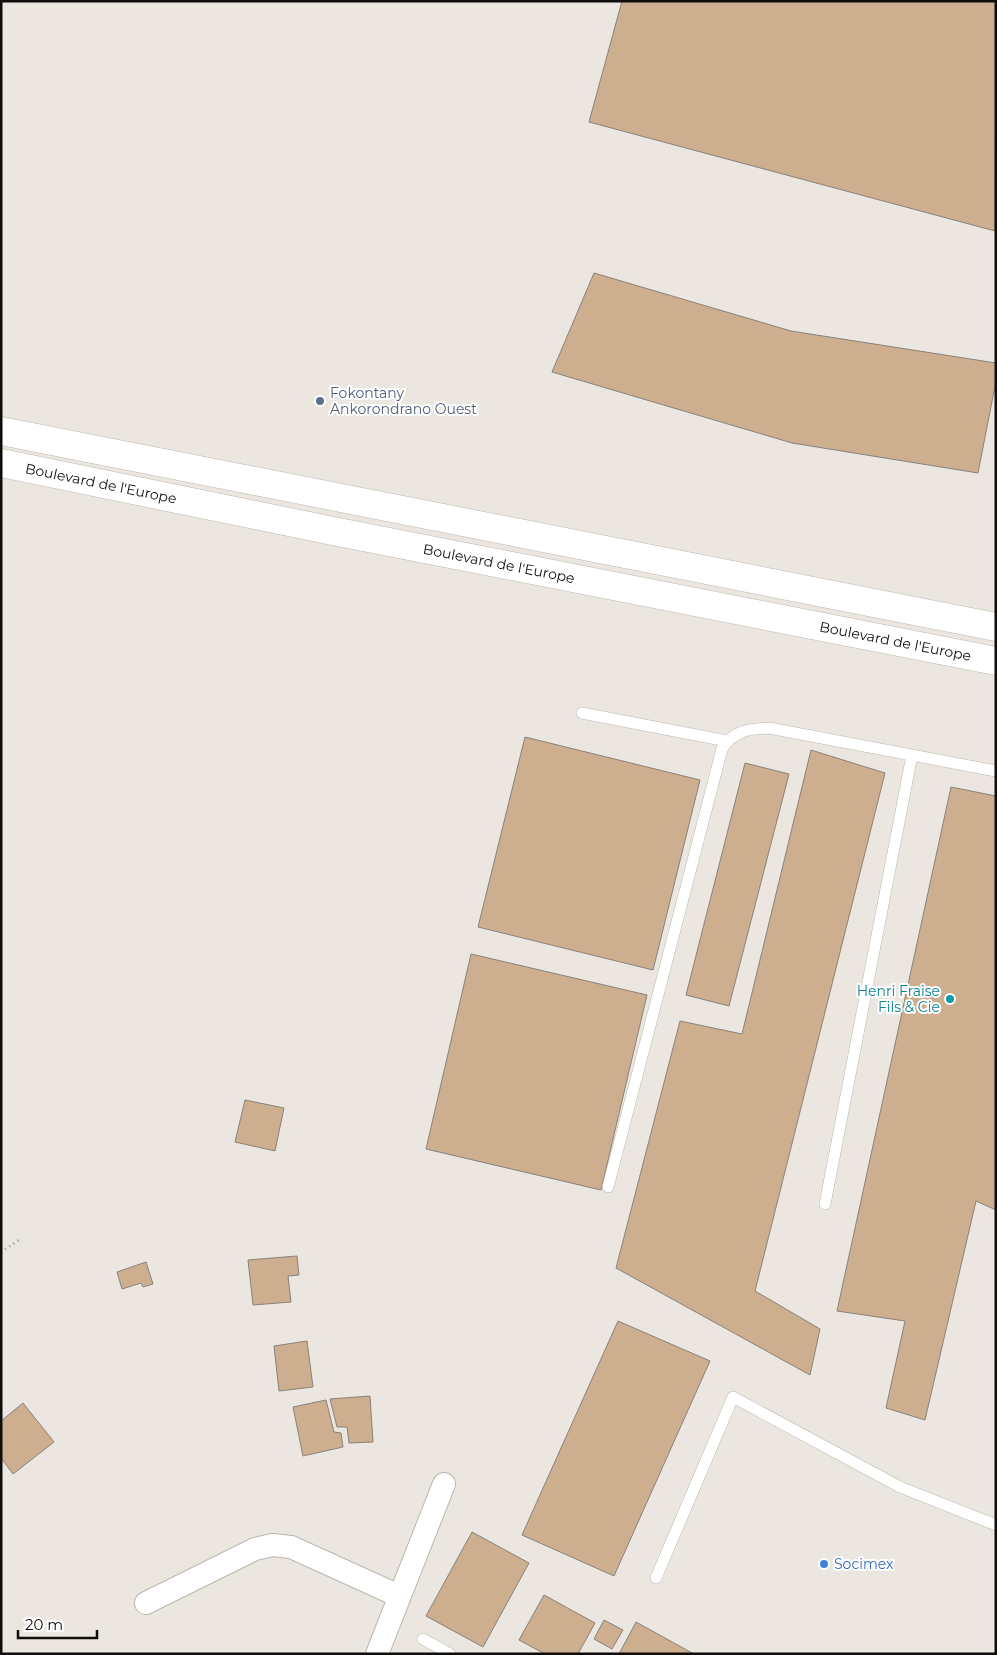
<svg xmlns="http://www.w3.org/2000/svg" width="997" height="1655" viewBox="0 0 997 1655" font-family="Montserrat,sans-serif">
<rect width="100%" height="100%" fill="#ebe7e0"/>
<path fill="#cdae8e" stroke="#88827d" d="M622 1H996L995 231 589 122Z
M594 273 791 331 996 363V381L978 473 792 443 552 372Z
M525 737 700 780 653 970 478 927Z
M811 750 885 773 755 1291 820 1329 810 1375 616 1268 680 1021 742 1034Z
M745 763 789 774 729 1006 686 995Z
M951 787 996 796V1210L976 1201 925 1420 886 1408 905 1321 837 1311Z
M471 954 647 995 601 1190 426 1149Z
M245 1100 284 1108 275 1151 235 1142Z
M297 1256 299 1275 288 1276 291 1302 253 1305 248 1260Z
M146 1262 153 1284 143 1287 141 1283 122 1289 117 1272Z
M618 1321 710 1361 614 1576 522 1535Z
M307 1341 313 1387 279 1391 274 1346Z
M370 1396 373 1442 349 1443 347 1427H337L330 1399Z
M326 1400 334 1432 341 1433 343 1447 303 1456 293 1407Z
M23 1403 54 1442 13 1474 1 1458V1421Z
M472 1532 529 1563 483 1647 426 1616Z
M544 1595 595 1623 578 1654H545L519 1640Z
M604 1620 623 1630 612 1649 594 1639Z
M636 1622 694 1654H619Z"/>
<g fill="none" stroke-linecap="round" stroke-linejoin="round">
<g stroke="#bbb7b0" stroke-width="12">
<path id="service" d="M582 713 727 741
M608 1187 722 749C734 730 749 729 769 728L996 771
M825 1204 912 755
M656 1578 733 1397 900 1487 996 1525
M423 1639 450 1654"/>
</g>
<g stroke="#bbb7b0" stroke-width="24">
<path id="minor" d="M146 1603 255 1549 272 1545 291 1547 399 1596
M377 1654 444 1484"/>
</g>
<g stroke="#bbb7b0" stroke-width="29">
<g id="secondary">
<path d="M1 431 996 627"/>
<path id="s1" d="M1 463 333 531 996 661"/>
</g>
</g>
<path stroke="#a3a09a" stroke-width="3" stroke-dasharray="1 4" stroke-linecap="butt" d="M1 1252 19 1240"/>
<use href="#service" stroke="#fff" stroke-width="11"/>
<use href="#minor" stroke="#fff" stroke-width="22"/>
<use href="#secondary" stroke="#fff" stroke-width="28"/>
</g>
<circle fill="#5c6f8a" stroke="#fff" stroke-width="2" cx="320" cy="401" r="5"/>
<circle fill="#0f9aa8" stroke="#fff" stroke-width="2" cx="950" cy="999" r="5"/>
<circle fill="#3f7fe0" stroke="#fff" stroke-width="2" cx="824" cy="1564" r="5"/>
<g text-anchor="middle" stroke-width="4" stroke-linejoin="round" paint-order="stroke">
<g font-size="14" fill="#4e5e75" stroke="#fff" text-anchor="start">
<text x="330" y="398">Fokontany<tspan x="330" dy="16">Ankorondrano Ouest</tspan></text>
</g>
<g font-size="14" fill="#0e0d0b" stroke="#fff">
<text dy="5" stroke="none"><textPath href="#s1" startOffset="102">Boulevard de l'Europe</textPath></text>
<text dy="5" stroke="none"><textPath href="#s1" startOffset="508">Boulevard de l'Europe</textPath></text>
<text dy="5" stroke="none"><textPath href="#s1" startOffset="912">Boulevard de l'Europe</textPath></text>
</g>
<g font-size="14" fill="#0d838f" stroke="#fff" text-anchor="end">
<text x="940" y="996">Henri Fraise<tspan x="940" dy="16">Fils &amp; Cie</tspan></text>
</g>
<g font-size="14" fill="#366cbe" stroke="#fff" text-anchor="start">
<text x="834" y="1569">Socimex</text>
</g>
</g>
<rect width="997" height="1655" fill="none" stroke="#0e0d0b" stroke-width="5"/>
<path d="M18 1630v8h79v-8" fill="none" stroke="#0e0d0b" stroke-width="2.5"/>
<text x="25" y="1630" font-size="15" fill="#0e0d0b" stroke="#ffffff" stroke-width="4" paint-order="stroke">20 m</text>
</svg>
